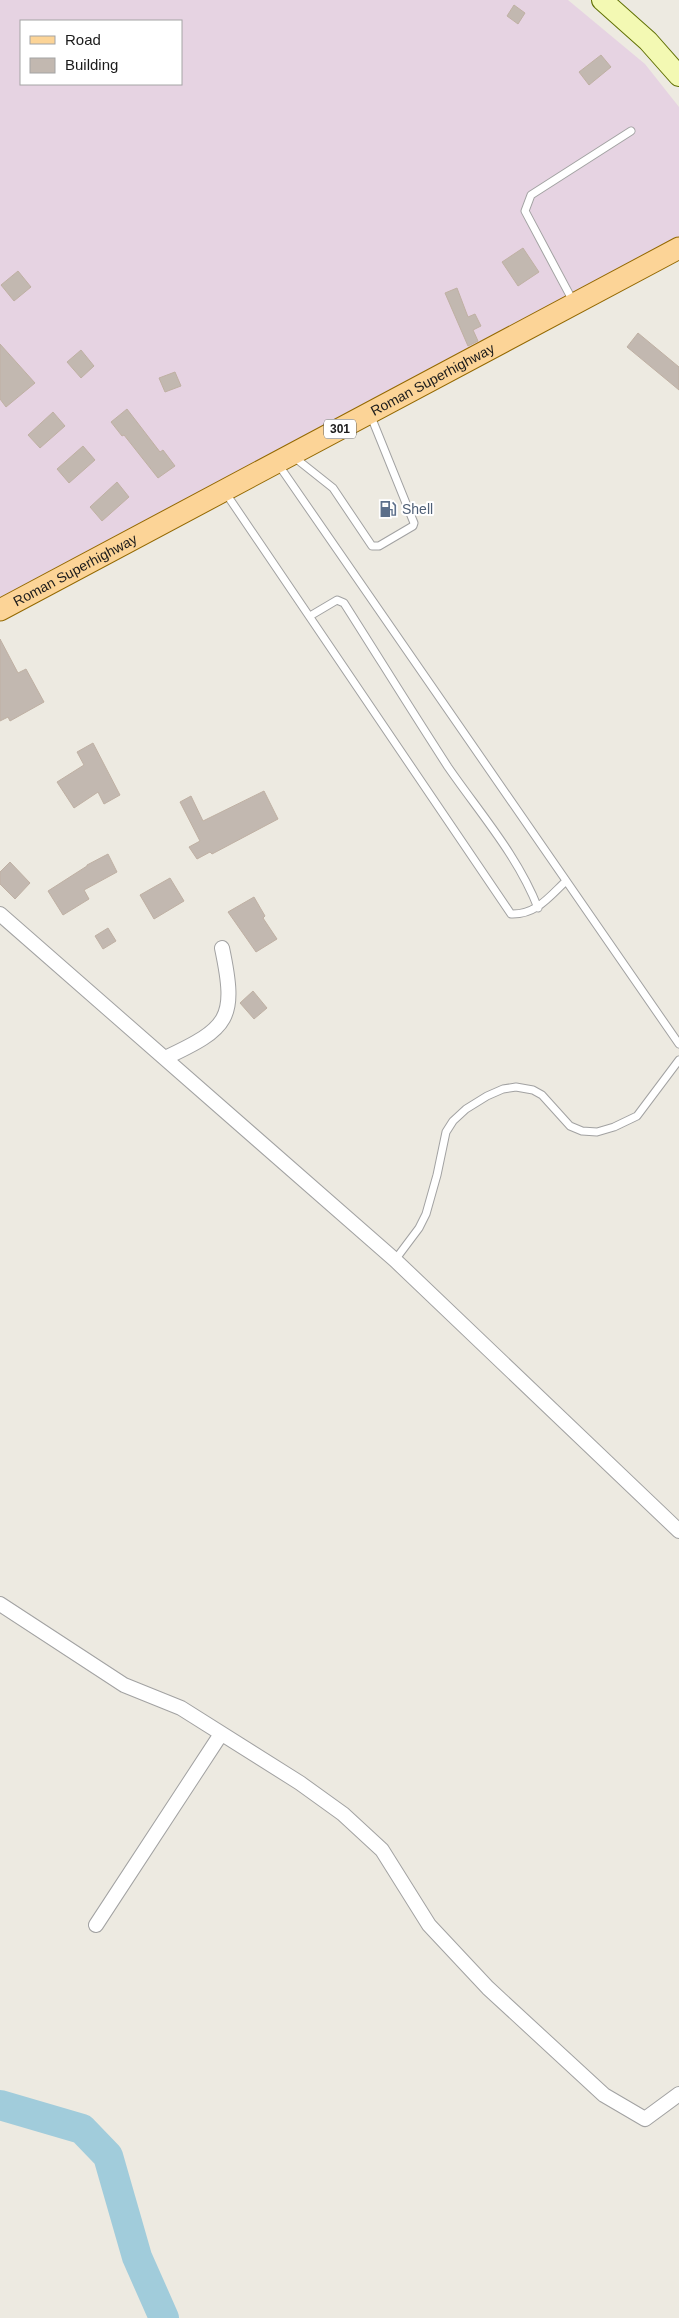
<svg xmlns="http://www.w3.org/2000/svg" width="679" height="2318" viewBox="0 0 679 2318" font-family="Helvetica,sans-serif">
<rect width="100%" height="100%" fill="#edeae1"/>
<path fill="#e6d3e2" fill-rule="evenodd" d="M0 0H568L645 64 679 107V248L0 607ZM21 21H181V84H21Z"/>
<g fill="none" stroke-linecap="round" stroke-linejoin="round">
<path stroke="#a1ccdb" stroke-width="30" d="M0 2105 82 2129 108 2156 137 2257 164 2318"/>
</g>
<path fill="#c2b8b0" stroke="#bfb0a3" d="M514 5 525 13 518 24 507 16Z
M601 55 611 67 589 85 579 72Z
M523 248 539 272 518 286 502 262Z
M18 271 31 287 14 301 1 285Z
M457 288 468 317 475 314 481 326 473 330 478 341 468 346 445 293Z
M638 333 679 367V390L627 347Z
M0 344 35 383 6 407 0 399Z
M81 350 94 366 81 378 67 362Z
M175 372 181 386 165 392 159 378Z
M127 409 160 452 163 450 175 466 158 478 124 435 122 436 111 422Z
M53 412 65 426 40 448 28 435Z
M83 446 95 460 69 483 57 469Z
M117 482 129 497 102 521 90 507Z
M0 639 18 673 26 669 44 702 10 721 8 717 0 721Z
M93 743 120 795 104 804 98 792 74 808 57 782 84 765 77 752Z
M264 791 278 819 212 854 210 852 197 859 189 847 200 841 180 802 191 796 203 821Z
M108 854 117 872 84 890 89 899 63 915 48 891 87 866V865Z
M10 862 30 883 15 899 0 884V872Z
M170 878 184 901 154 919 140 895Z
M254 897 265 916 263 918 277 939 256 952 228 912Z
M108 928 116 941 103 949 95 936Z
M253 991 267 1008 254 1019 240 1003Z"/>
<g fill="none" stroke-linecap="round" stroke-linejoin="round">
<g stroke="#a2a2a2" stroke-width="9">
<path id="lane" d="M574 303 525 211 531 195 631 131
M294 457 333 488 372 546H379L413 526 414 523 370 414
M278 464 679 1044
M225 492 511 914C536 915 549 897 566 881
M310 616 337 600 344 603C379 658 413 713 448 767 479 812 518 856 538 908
M395 1260 419 1228 426 1214 437 1175 446 1132 453 1121 466 1109 487 1096 503 1089 516 1087 533 1090 542 1095 570 1126 582 1131 597 1132 614 1127 637 1116 679 1060"/>
</g>
<g stroke="#a2a2a2" stroke-width="16">
<path id="street" d="M0 914 395 1260 679 1531
M165 1058C229 1028 237 1019 222 948
M0 1604 124 1685 181 1708 300 1783 343 1814 382 1850 429 1925 488 1988 604 2095 645 2119 679 2094
M96 1925 221 1734"/>
</g>
<g stroke="#617104" stroke-width="22">
<path id="secondary" d="M602 0 648 41 679 76"/>
</g>
<g stroke="#936800" stroke-width="23">
<g id="primary">
<path id="s1" d="M0 610 679 248"/>
</g>
</g>
<use href="#lane" stroke="#fff" stroke-width="7"/>
<use href="#street" stroke="#fff" stroke-width="14"/>
<use href="#secondary" stroke="#f3f9b3" stroke-width="20"/>
<use href="#primary" stroke="#fcd497" stroke-width="21"/>
</g>
<defs>
<g id="fuel-bare" transform="scale(1.35)"><path d="M-5.5-6h7V0h2V4h1.3V-2.5L3-4.5l.8-.8L6-3V5H2.5V1h-1V6h-7ZM-4.2-4.7v3.2H.2V-4.7Z" fill="#5c6f8a" stroke="#fff" stroke-width="2.5" paint-order="stroke"/></g>
</defs>
<g fill-rule="evenodd">
<use href="#fuel-bare" x="388" y="509"/>
</g>
<g text-anchor="middle" stroke-width="4" stroke-linejoin="round" paint-order="stroke">
<rect fill="#fff" stroke="#5f5f5f" stroke-width="1" x="324" y="419.5" width="32" height="19" rx="4"/>
<g font-size="12" font-weight="bold" fill="#1b1b1b">
<text x="340" y="433">301</text>
</g>
<g font-size="14" fill="#1b1b1b" stroke="#fff">
<text dy="5" stroke="none"><textPath href="#s1" startOffset="490">Roman Superhighway</textPath></text>
<text dy="5" stroke="none"><textPath href="#s1" startOffset="85">Roman Superhighway</textPath></text>
</g>
<g font-size="14" fill="#4e5e75" stroke="#fff" text-anchor="start">
<text x="402" y="514">Shell</text>
</g>
</g>
<rect x="20" y="20" width="162" height="65" fill="#ffffff" stroke="#a4a4a4"/>
<rect x="30" y="36" width="25" height="8" fill="#fcd497" stroke="#a4a4a4"/>
<text x="65" y="45" font-size="15" fill="#1b1b1b">Road</text>
<rect x="30" y="58" width="25" height="15" fill="#c2b8b0" stroke="#a4a4a4"/>
<text x="65" y="70" font-size="15" fill="#1b1b1b">Building</text>
</svg>
